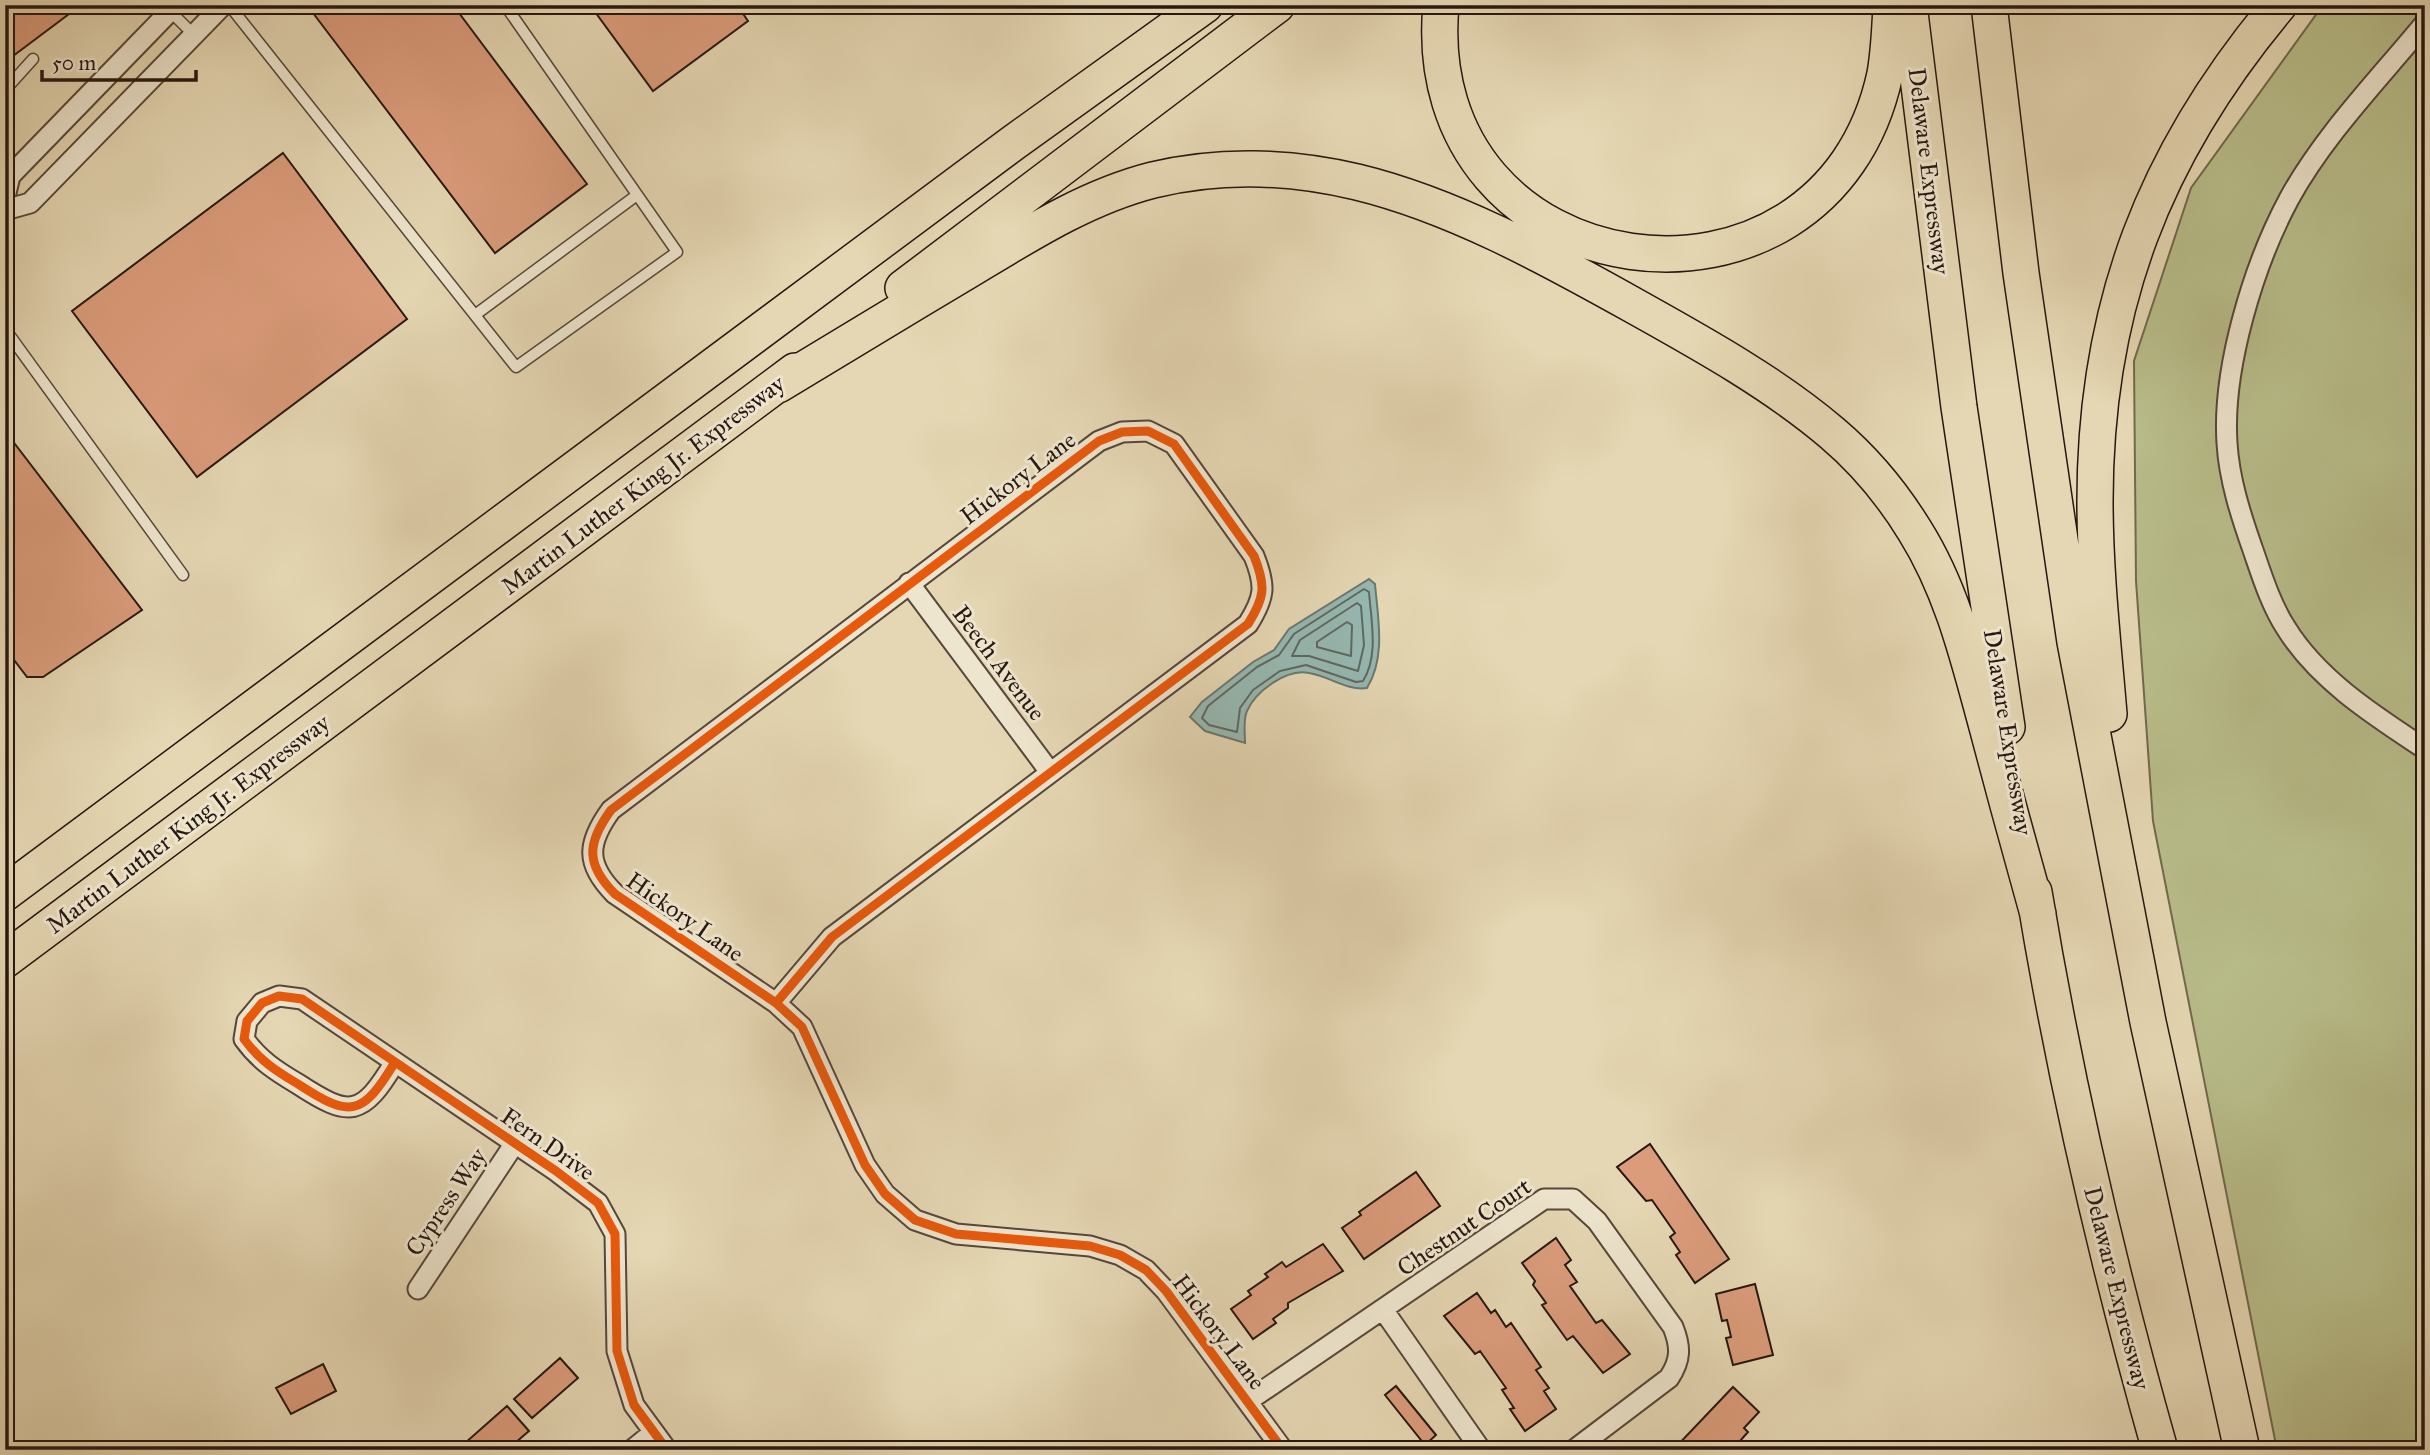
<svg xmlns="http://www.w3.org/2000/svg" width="2430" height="1455" viewBox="0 0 2430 1455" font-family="'IM FELL Great Primer',serif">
<rect width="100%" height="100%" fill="#e5d7b3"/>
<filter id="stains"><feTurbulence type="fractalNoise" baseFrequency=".00286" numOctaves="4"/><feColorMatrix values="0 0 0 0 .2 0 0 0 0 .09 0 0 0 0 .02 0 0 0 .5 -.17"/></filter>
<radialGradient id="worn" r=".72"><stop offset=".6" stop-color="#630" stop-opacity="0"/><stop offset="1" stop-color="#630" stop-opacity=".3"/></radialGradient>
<path fill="#b8bd8a" stroke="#706a4e" stroke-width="2" d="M2323 5H2425V1450H2277L2153 821 2136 581 2134 361 2191 188Z"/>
<path fill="#96b8b1" stroke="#6a7871" stroke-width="2" d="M1369 579 1375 584C1378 619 1386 657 1367 688 1347 691 1329 676 1309 673 1287 668 1256 691 1247 711 1243 719 1245 734 1245 743L1205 731 1190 717 1202 702 1253 662 1274 650 1289 629Z"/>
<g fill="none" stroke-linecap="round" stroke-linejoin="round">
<path stroke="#5e6861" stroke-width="2" d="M1364 589 1369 592C1371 620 1379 656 1363 681L1356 682 1306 665 1280 671 1253 690 1240 708 1237 732 1209 725 1202 718 1208 706 1257 667 1279 655 1294 634Z
M1357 603 1361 606 1364 645 1358 671 1309 656H1292L1300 640Z
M1347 622 1352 625 1351 656 1317 647V642Z"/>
</g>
<path fill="#db9c7b" stroke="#271711" stroke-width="2" d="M5 5H81L5 62Z
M323 5H453L587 184 495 253 313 13Z
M590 5H737L748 21 653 91Z
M283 153 407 319 197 477 72 311Z
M5 431 142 610 43 677H27L5 648Z
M1650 1144 1729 1259 1695 1283 1676 1255 1680 1252 1670 1237 1675 1233 1652 1200 1646 1201 1617 1167Z
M1416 1172 1440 1206 1364 1259 1342 1228 1361 1215 1359 1212Z
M1556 1238 1571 1260 1565 1265 1577 1282 1570 1286 1596 1323 1602 1320 1630 1354 1603 1373 1573 1336 1567 1340 1542 1305 1546 1303 1533 1285 1535 1281 1522 1263Z
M1323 1244 1343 1271 1288 1303V1308L1273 1319 1276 1323 1253 1339 1231 1309 1251 1295 1248 1291 1268 1277 1265 1274 1282 1262 1286 1267Z
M1755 1284 1773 1355 1733 1365 1726 1338 1731 1337 1727 1320 1722 1321 1716 1294Z
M1477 1293 1491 1313 1495 1310 1506 1327 1511 1323 1541 1367 1536 1370 1549 1388 1544 1391 1556 1409 1525 1431 1510 1409 1514 1408 1502 1390 1506 1388 1480 1351 1475 1354 1444 1316Z
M560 1358 578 1378 532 1418 514 1399Z
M323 1364 336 1391 291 1414 276 1388Z
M1396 1386 1436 1435 1425 1445 1385 1395Z
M1733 1387 1759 1412 1744 1428 1748 1432 1732 1450H1673Z
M507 1406 529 1431 507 1450H471L465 1443Z"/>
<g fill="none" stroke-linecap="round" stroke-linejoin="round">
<g stroke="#56473a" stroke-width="13">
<path id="service" d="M229 5 516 367 677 252 505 5
M170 11 194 35
M5 90 33 59
M475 315 637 195
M5 329 183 575"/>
</g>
<g stroke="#56473a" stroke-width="23">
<path id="minor" d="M2425 23C2379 79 2324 135 2289 199 2254 264 2222 368 2227 443 2229 479 2241 516 2253 550 2262 576 2271 605 2286 628 2318 680 2375 716 2425 749
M5 197 10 176 176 5
M5 210 30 203 223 5
M909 583 1050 772
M776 1003 832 937 1248 624C1265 597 1266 586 1254 556L1174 444 1148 431 1122 432 1099 441 611 810C587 843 585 864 615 894L776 1003 802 1027 865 1165 885 1194 915 1220 956 1234 1090 1246 1120 1255 1146 1270 1166 1291 1283 1450
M395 1062C362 1117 350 1118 298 1084 276 1071 259 1060 244 1039L247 1021 262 1003 279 996 302 999 556 1171 598 1203 615 1234 617 1351 634 1405 667 1450
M418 1289 515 1143
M1384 1311 1481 1450
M1248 1401 1544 1199H1573L1597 1221 1673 1327C1681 1347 1681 1360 1669 1378L1574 1450
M632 1450 653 1433"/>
</g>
<g stroke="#271711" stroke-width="38">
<path id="motorway" d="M1441 5C1414 294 1826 350 1885 74 1889 51 1890 28 1891 5
M1909 5 1959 407 2007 727
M1989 5 2021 273 2075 642 2148 1022 2242 1450
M903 288 1277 5
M778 385C841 347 905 308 969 270 1027 235 1086 197 1153 180 1219 164 1290 166 1357 182 1452 205 1545 256 1631 304 1699 342 1772 382 1832 433 1865 461 1893 495 1915 531 1952 590 1968 657 1986 723 2003 787 2020 850 2038 914
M2109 714C2103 643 2095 572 2095 501 2095 306 2154 154 2279 5
M2034 892C2065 1081 2108 1266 2160 1450
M5 893 1013 143 1205 5
M5 960 795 371"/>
</g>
<use href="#service" stroke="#eee5ce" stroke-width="10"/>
<use href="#minor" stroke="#eee5ce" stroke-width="19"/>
<use href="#motorway" stroke="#e5d7b3" stroke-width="35"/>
<g stroke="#eee5ce" stroke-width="13">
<path id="cycleway" d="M776 1003 832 937 1248 624C1265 597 1266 586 1254 556L1174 444 1148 431 1122 432 1099 441 611 810C587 843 585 864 615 894L776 1003 802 1027 865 1165 885 1194 915 1220 956 1234 1090 1246 1120 1255 1146 1270 1166 1291 1283 1450
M395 1062C362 1117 350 1118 298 1084 276 1071 259 1060 244 1039L247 1021 262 1003 279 996 302 999 556 1171 598 1203 615 1234 617 1351 634 1405 667 1450"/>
</g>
<use href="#cycleway" stroke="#e8590c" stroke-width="9"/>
</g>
<g text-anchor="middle" stroke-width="6" stroke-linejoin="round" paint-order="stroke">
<g font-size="24" fill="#271711" stroke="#eee5ce">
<text transform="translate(1929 171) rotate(83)" y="8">Delaware Expressway</text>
<text transform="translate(1018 478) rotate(-37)" y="8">Hickory Lane</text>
<text transform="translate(643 485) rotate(-37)" y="8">Martin Luther King Jr. Expressway</text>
<text transform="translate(999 663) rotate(53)" y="8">Beech Avenue</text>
<text transform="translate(2008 732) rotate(81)" y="8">Delaware Expressway</text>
<text transform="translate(188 824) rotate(-37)" y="8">Martin Luther King Jr. Expressway</text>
<text transform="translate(685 917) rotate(35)" y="8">Hickory Lane</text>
<text transform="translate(548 1144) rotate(35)" y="8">Fern Drive</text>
<text transform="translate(446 1202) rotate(-56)" y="8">Cypress Way</text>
<text transform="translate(1464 1227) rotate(-34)" y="8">Chestnut Court</text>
<text transform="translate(2117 1288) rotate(76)" y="8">Delaware Expressway</text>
<text transform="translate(1219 1332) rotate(53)" y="8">Hickory Lane</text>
</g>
</g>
<rect width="2430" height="1455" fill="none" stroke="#e5d7b3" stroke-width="28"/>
<rect x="7" y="7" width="2416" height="1441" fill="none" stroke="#271711" stroke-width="3.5"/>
<rect x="14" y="14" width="2402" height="1427" fill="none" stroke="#271711" stroke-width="2"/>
<path d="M42 70v10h154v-10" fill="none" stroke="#271711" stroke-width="3.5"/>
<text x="52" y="70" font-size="21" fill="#271711" stroke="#eee5ce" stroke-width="5" paint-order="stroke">50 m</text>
<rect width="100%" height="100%" filter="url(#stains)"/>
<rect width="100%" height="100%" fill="url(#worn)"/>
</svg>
